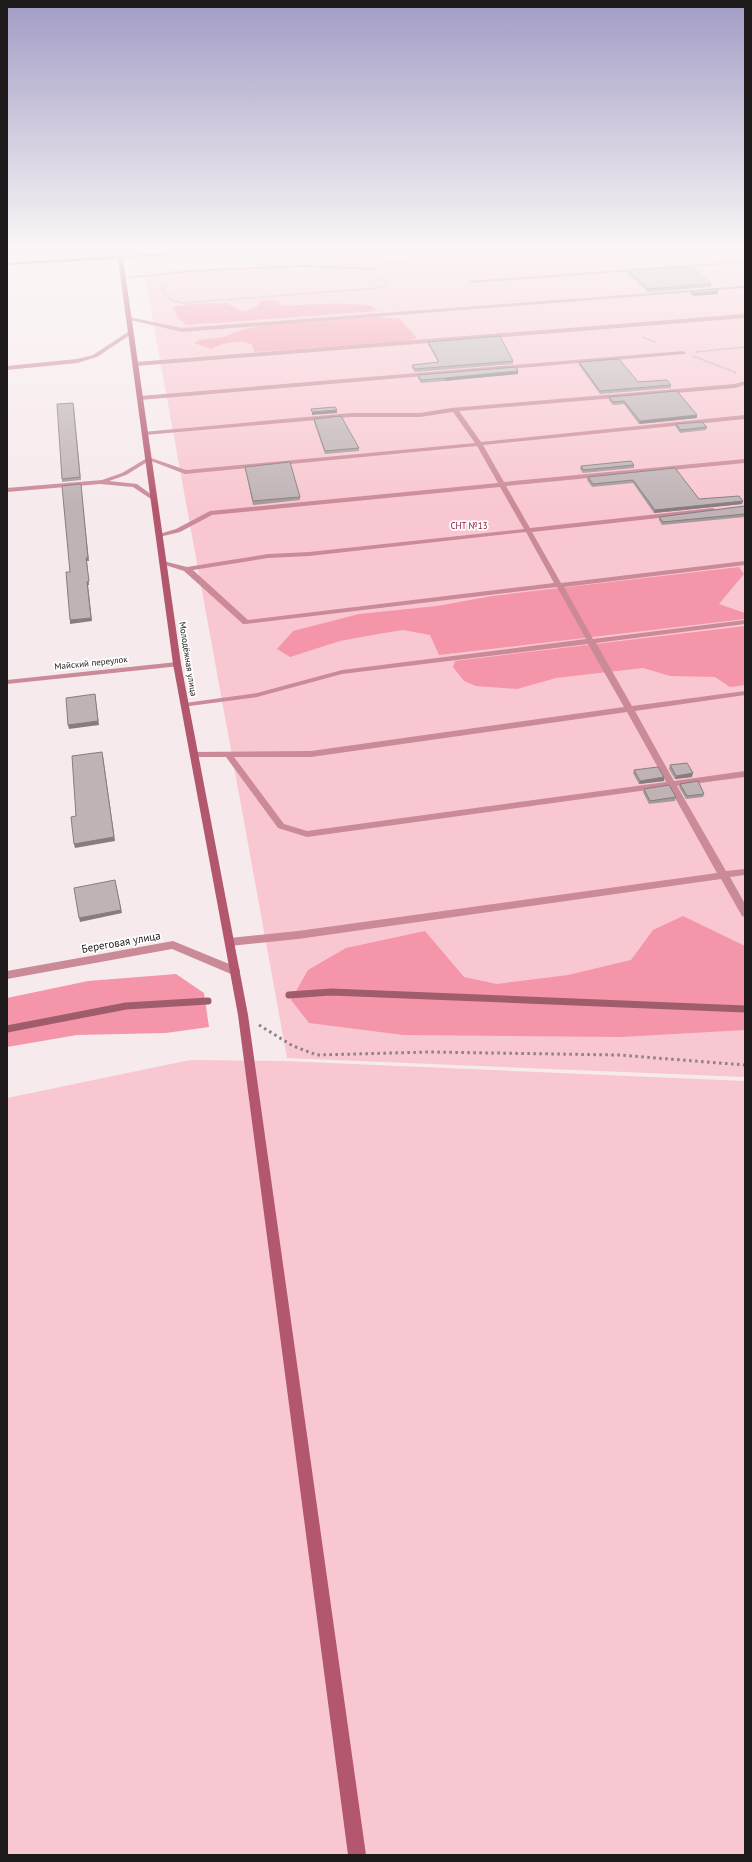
<svg xmlns="http://www.w3.org/2000/svg" width="752" height="1862" viewBox="0 0 752 1862" font-family="'PT Sans',sans-serif">
<rect width="100%" height="100%" fill="#f7eaec"/>
<path fill="#f9c7d1" d="M496 248H745V1077L287 1058 144 272Z
M190 1060 284 1061 745 1081V1855H7V1098Z"/>
<path fill="#f595aa" d="M278 300 282 306C312 304 342 302 372 306L378 311 186 325 179 319 173 307 190 304 227 303 243 312 258 306 260 301Z
M375 317 400 319 417 338 409 341 255 352 251 344C237 339 224 343 211 349L194 343 200 340 224 337 241 330 265 325Z
M739 567 744 574 719 604 745 613V619L439 655 430 635 403 630 378 634 340 641 290 657 277 649 293 631 359 614 437 606 492 596Z
M745 626V685L730 687 715 677 670 676 643 668 556 678 517 689 476 686 464 681 453 667 455 661Z
M683 916 745 946V1030L621 1037 403 1035 309 1023 291 1000 308 970 346 948 425 931 464 977 497 984 568 975 631 960 653 930Z
M176 974 204 993 209 1027 166 1033 77 1035 7 1047V998L88 981Z"/>
<g fill="none" stroke-linecap="round" stroke-linejoin="round">
<path stroke="#9f5c6b" stroke-width="7" d="M289 995 331 992 745 1009
M7 1029 126 1006 208 1001"/>
<path stroke="#8b8283" stroke-width="1.5" stroke-dasharray="1 1.5" stroke-linecap="butt" d="M500 248 515 268
M385 263C421 258 462 267 494 248
M160 286 171 300 183 303 379 288 387 285 382 277
M643 337 655 342
M696 352 745 347
M693 356 737 373"/>
<path stroke="#8b8283" stroke-width="3" stroke-dasharray="2.5 3.5" stroke-linecap="butt" d="M259 1025 293 1046 317 1055 430 1052 619 1055 745 1065"/>
<path fill="#ca8a97" fill-rule="evenodd" d="M11 248 24 250 65 248 24 252Z
M745 261V263L470 283 468 282 470 281Z
M301 265 375 268 377 269 375 270 301 267 194 272 130 278 128 277 194 270Z
M745 286V288L182 332 126 319 129 317 182 328Z
M745 314V318L136 366 133 364 136 362Z
M683 351 686 353 685 354 140 400 137 398 140 396Z
M745 381V385L735 388 459 411 481 442 745 415V419L483 445 504 482 745 459V463L506 486 530 528 713 508 716 510 713 512 532 532 561 583 745 561V565L564 587 593 639 745 620V624L596 643 632 706 745 691V695L635 711 674 781 745 771V777L677 786 726 871 745 869V875L730 877 745 904V917L742 916 721 879 298 939 230 946 226 945 225 942 230 938 298 931 717 873 669 787 307 837 278 828 226 757H194L190 754 191 752 311 751 624 707 588 644 342 674 257 697 182 707 181 705 185 703 257 693 342 670 586 639 557 587 246 624H243L184 571 159 563 163 561 187 567 268 554 309 552 524 529 500 487 212 515 180 532 159 537 156 535 176 529 210 511 498 483 477 446 185 474 146 459 151 458 186 470 475 443 453 412 420 417H351L145 435 143 434V432L351 413H420L451 408 735 384ZM526 532 554 583 248 620 193 570 268 558 309 556ZM627 712 666 782 307 831 284 824 234 757H311Z"/>
<path fill="#ca8a97" fill-rule="evenodd" d="M131 330 134 332 133 333 97 357 77 363 7 370V366L77 359 93 355Z
M147 458 152 459 126 475 109 481 137 484 156 498 157 499 154 501 133 487 100 484 7 492V488L102 480 122 473Z
M177 662H180V666L7 684V680Z
M173 941 239 968 240 971 239 974H231L172 949 7 979V971Z"/>
<path fill="#b3576e" fill-rule="evenodd" d="M117 248H121L122 256 258 248H277L123 258 181 664 248 1015 366 1855H348L238 1015 173 664 118 259 7 265V263L118 256Z"/>
</g>
<path fill="#a49a9c" d="M628 270 711 284V287L648 292 627 273Z
M691 291H718V294L693 296 690 294Z
M428 342 513 361V364L415 372 412 368V365L438 362 428 344Z
M579 362 638 382 671 385V388L600 394 579 365Z
M518 371V374L444 381 421 383 418 378V375Z
M609 397 697 418 639 424 624 404 613 405 609 400Z
M74 406 81 480 62 482V479Z
M314 419 359 448V451L325 454 314 422Z
M676 424 707 427 706 430 680 433 676 427Z
M634 465V468L583 473 580 469 581 466Z
M245 467 300 497V500L253 505Z
M675 468 699 499 743 501 742 504 654 513 633 483 592 487 587 480 588 477Z
M745 506V517L662 525 659 520V517Z
M670 765 692 777 675 779 669 769Z
M634 770 664 781 639 784 633 773Z
M680 784 704 794 703 797 686 799 679 787Z
M644 789 676 797 675 801 649 804 643 792Z"/>
<path fill="#867d7f" d="M718 291V294L693 296 694 293Z
M518 371V374L444 381 445 378Z
M337 410V413L312 415V412Z
M697 415V418L639 424 640 421Z
M81 487 89 561H87L89 585H88L92 621 70 624V620L87 582 86 558Z
M743 501 742 504 654 513 655 510Z
M95 694 99 725 69 729 68 725Z
M103 756 115 841 75 848 74 844Z
M693 773 692 777 675 779 676 776Z
M664 777V781L639 784 640 781Z
M115 880 122 913 80 922 79 918Z"/>
<path fill="#bfb3b5" stroke="#867d7f" d="M691 266 711 284 648 289 628 270Z
M716 289 718 291 694 293 691 291Z
M500 336 513 361 415 369 412 365 439 362 428 342Z
M619 359 638 382 667 380 671 385 600 391 579 362Z
M516 367 518 371 445 378 421 380 418 375Z
M677 391 697 415 640 421 624 401 613 402 609 397Z
M73 403 80 477 62 479 57 404Z
M335 407 337 410 312 412 311 409Z
M341 416 359 448 325 451 314 419Z
M702 422 707 427 681 430 676 424Z
M631 461 634 465 583 470 581 466Z
M290 462 300 497 253 501 245 467Z
M675 468 699 499 739 496 743 501 655 510 633 480 593 484 588 477Z
M81 484 88 558H86L89 581 87 582 91 618 70 620 66 572H70L62 486Z
M745 506V514L663 522 659 517Z
M95 694 98 721 68 725 66 698Z
M102 752 114 837 74 844 71 817 76 816 72 756Z
M687 763 693 773 676 776 670 765Z
M658 767 664 777 640 781 634 770Z
M698 781 704 794 687 796 680 784Z
M669 785 676 797 650 801 644 789Z
M115 880 121 910 79 918 74 888Z"/>
<linearGradient id="sky" x2="0" y2="1"><stop stop-color="#a19cc4"/><stop offset="0.49" stop-color="#fbf6f6"/><stop offset="1" stop-color="#fbf6f6" stop-opacity="0"/></linearGradient>
<rect width="752" height="508" fill="url(#sky)"/>
<g text-anchor="middle" stroke-width="3.5" stroke-linejoin="round" paint-order="stroke">
<g font-size="9" fill="#8a1c42" stroke="#fff">
<text x="469" y="529">СНТ №13</text>
</g>
<g font-size="9" fill="#1e191a" stroke="#fff">
<text transform="translate(188 659) rotate(81)" y="3">Молодёжная улица</text>
<text transform="translate(91 663) rotate(-6)" y="3">Майский переулок</text>
</g>
<g font-size="11" fill="#1e191a" stroke="#fff">
<text transform="translate(121 942) rotate(-10)" y="4">Береговая улица</text>
</g>
</g>
<rect width="752" height="1862" fill="none" stroke="#1e191a" stroke-width="16"/>
</svg>
